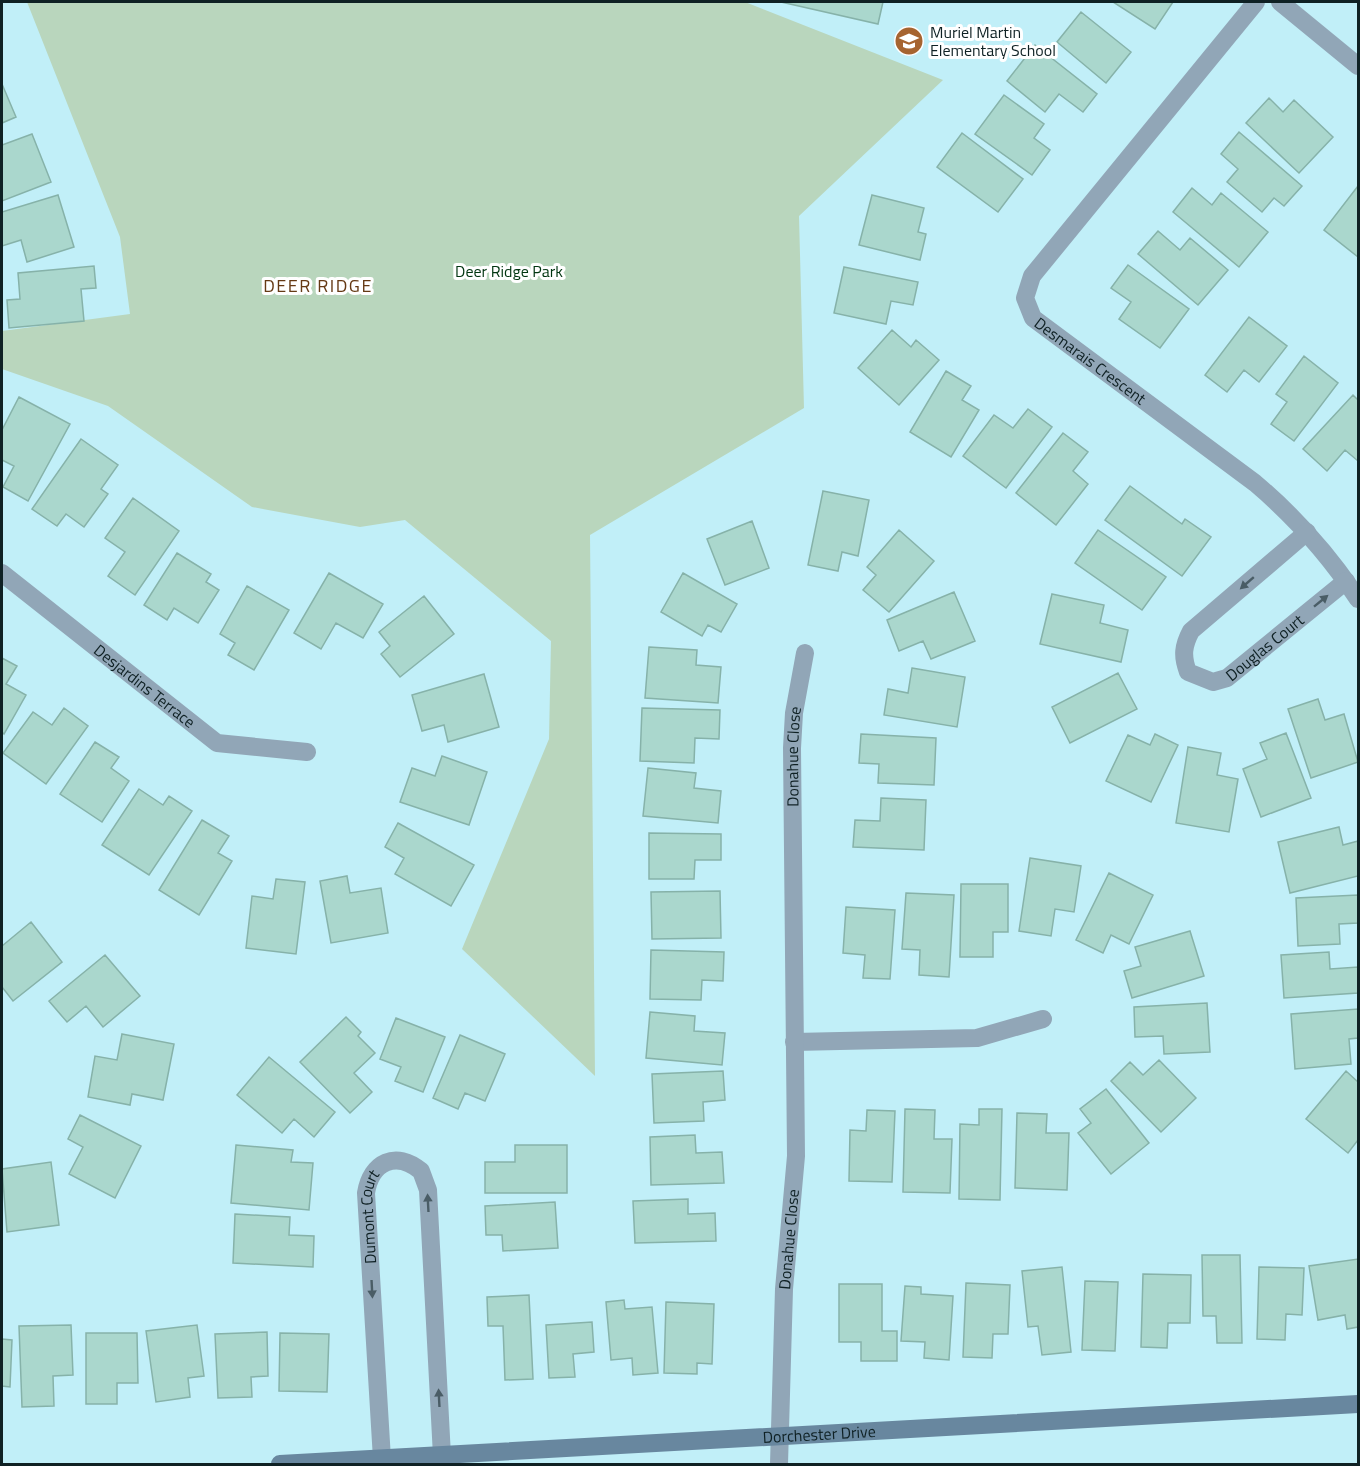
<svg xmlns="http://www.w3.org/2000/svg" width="1360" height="1466" viewBox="0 0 1360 1466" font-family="'Titillium Web',sans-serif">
<rect width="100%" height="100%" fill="#c1eff8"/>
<path fill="#b9d6bd" d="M27 2H745L943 80 799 216 804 408 590 535 595 1076 462 949 549 739 551 641 405 520 360 527 252 507 108 406 2 369V331L130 314 120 237Z"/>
<path fill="#aad7cd" stroke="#86b2a9" stroke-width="1.5" d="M781 2H883L878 24Z
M1113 2H1173L1155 29Z
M1081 12 1131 52 1106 83 1057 42Z
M1035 45 1097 94 1083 112 1059 94 1045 112 1007 81Z
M2 84 16 117 2 123Z
M1004 95 1044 124 1034 138 1050 150 1032 175 975 134Z
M1269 98 1283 112 1294 100 1333 137 1299 173 1246 123Z
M1239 132 1302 186 1284 206 1274 198 1262 212 1227 182 1238 169 1221 154Z
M962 133 1023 179 998 212 937 167Z
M32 134 51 182 2 201V145Z
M1358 186V257L1324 230Z
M1192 188 1212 205 1221 193 1268 232 1239 267 1173 212Z
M58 195 74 247 27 262 21 240 2 246V212Z
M872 195 924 208 918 232 926 234 920 260 859 245Z
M1158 231 1180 250 1190 238 1228 270 1198 305 1138 254Z
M1128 265 1189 309 1160 348 1119 319 1131 302 1111 288Z
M94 266 96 288 81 289 84 321 9 328 7 300 20 299 18 273Z
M844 267 918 282 913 305 891 301 886 324 834 313Z
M1249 317 1287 346 1259 382 1244 370 1227 392 1205 375Z
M892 330 911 347 916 340 939 360 899 405 858 368Z
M1304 356 1338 383 1294 441 1271 424 1287 402 1276 394Z
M946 371 971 386 962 400 979 410 951 457 910 432Z
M1353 395 1358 400V461L1345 450 1327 471 1303 449Z
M19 397 70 424 28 501 3 487 14 466 2 460V430Z
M1028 409 1052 427 1006 488 963 456 994 415 1013 428Z
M1063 433 1088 452 1073 471 1088 484 1056 525 1016 493Z
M81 439 118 465 101 489 108 494 84 527 66 514 57 526 32 509Z
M1130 486 1182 524 1185 519 1211 537 1182 576 1105 520Z
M823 491 869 500 858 556 842 552 838 571 808 565Z
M133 498 179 531 135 595 108 576 125 552 105 538Z
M752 521 769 568 725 585 707 539Z
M899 530 934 561 889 612 863 590 876 575 867 567Z
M1098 530 1166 577 1142 610 1075 563Z
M177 553 211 574 206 582 219 590 198 623 174 608 167 620 144 605Z
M329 573 383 604 363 638 336 623 321 649 294 633Z
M683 573 737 604 721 632 708 625 702 636 661 612Z
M247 586 289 610 254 670 228 655 235 643 220 634Z
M954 592 975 641 931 659 923 641 899 651 887 620Z
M1052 594 1104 605 1100 623 1128 630 1121 662 1040 644Z
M424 596 454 634 400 677 381 654 390 646 379 632Z
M649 647 697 650 696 665 721 667 718 703 645 698Z
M2 658 17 666 6 684 26 695 4 734 2 732Z
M912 668 965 677 957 727 884 715 888 689 908 693Z
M1118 673 1137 709 1070 743 1052 707Z
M484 674 499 727 448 742 444 725 422 731 412 695Z
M1318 699 1325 720 1344 714 1358 762 1311 778 1288 709Z
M64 708 88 726 46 784 3 753 33 712 52 725Z
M642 708 720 710 719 739 695 738 694 763 640 761Z
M1286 733 1311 798 1261 817 1243 769 1267 759 1260 743Z
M861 734 936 738 934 785 878 783 879 764 859 763Z
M1155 734 1178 745 1151 802 1106 781 1128 735 1150 745Z
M95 742 119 757 111 768 129 781 102 822 60 794Z
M1188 747 1221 753 1217 775 1238 779 1229 832 1176 823Z
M442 756 487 772 469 825 400 802 412 768 435 776Z
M648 768 696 773 694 788 721 791 718 823 643 816Z
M139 789 163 805 169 796 192 811 149 875 102 845Z
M881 798 926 800 924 850 853 847 855 820 880 821Z
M202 820 229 836 218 853 232 861 199 915 159 890Z
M398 823 474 865 451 906 395 874 404 858 385 847Z
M1339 827 1343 845 1358 841V876L1290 893 1278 842Z
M649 833 721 834V860H695L694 879H649Z
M1030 858 1081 866 1074 912 1055 909 1051 936 1019 931Z
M1109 873 1153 895 1129 944 1111 935 1103 953 1076 940Z
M347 876 350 893 381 888 388 933 331 943 320 881Z
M276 879 305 882 296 954 246 948 252 896 273 899Z
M961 884H1008V932H993V957H960Z
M720 891 721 938 652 939 651 892Z
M906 893 954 895 949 977 919 975 920 950 902 949Z
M1358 895V923L1339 924 1340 944 1298 946 1296 898Z
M846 907 895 910 890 979 863 978 865 955 843 953Z
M31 922 62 962 13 1001 2 987V946Z
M1190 931 1204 976 1132 998 1124 971 1141 966 1135 947Z
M651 950 724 952 723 981 702 980 701 1000 650 999Z
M1329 952 1330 969 1358 967V993L1284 998 1281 955Z
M105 955 140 996 103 1027 86 1006 67 1022 49 1001Z
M1207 1003 1210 1052 1164 1054 1163 1036 1135 1037 1134 1007Z
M1358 1009V1038L1349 1039 1351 1064 1295 1069 1291 1014Z
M650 1012 695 1016 694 1031 725 1033 722 1065 646 1058Z
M346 1017 361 1032 358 1036 375 1053 354 1073 372 1092 350 1113 300 1062Z
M396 1018 445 1037 423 1092 395 1081 401 1067 380 1059Z
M122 1034 174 1044 163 1100 132 1094 130 1105 88 1097 95 1056 117 1060Z
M460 1035 505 1054 485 1101 465 1093 458 1109 433 1098Z
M269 1057 335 1112 314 1137 294 1119 282 1133 237 1095Z
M1159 1060 1196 1098 1161 1132 1111 1081 1130 1062 1143 1075Z
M723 1071 725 1100 703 1102 704 1121 654 1123 652 1074Z
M1346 1071 1358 1082V1140L1348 1153 1306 1119Z
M1106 1089 1149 1143 1111 1174 1078 1133 1091 1123 1080 1109Z
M905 1109 935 1110 934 1139H952L950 1193 903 1192Z
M979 1109H1002L1000 1200 959 1199 960 1124 979 1125Z
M867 1110 895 1111 892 1182 849 1181 850 1130 866 1131Z
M1017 1113 1047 1114 1046 1133H1069L1067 1190 1015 1188Z
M80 1115 141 1146 115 1198 69 1174 83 1147 68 1139Z
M695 1135 696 1153 722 1152 724 1183 651 1185 650 1137Z
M236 1145 293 1150 291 1162 313 1163 309 1210 231 1203Z
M515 1145H567V1193H485V1162H515Z
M51 1162 59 1225 7 1232 2 1169Z
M688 1199V1214L715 1213 716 1241 635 1243 633 1201Z
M555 1202 558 1248 503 1251 502 1235H486L485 1206Z
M235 1214 290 1217 289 1235 314 1236 313 1267 233 1263Z
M1202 1255H1240L1242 1343H1217L1216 1316H1203Z
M1358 1259V1327L1347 1329 1345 1315 1318 1320 1309 1266Z
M1062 1267 1071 1352 1042 1355 1038 1326 1028 1327 1022 1271Z
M1259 1267 1304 1268 1302 1315 1286 1314 1285 1340 1257 1339Z
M1143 1274 1191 1275 1190 1323H1168L1167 1348 1141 1347Z
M1085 1281 1118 1282 1115 1351 1082 1350Z
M966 1283 1010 1285 1008 1334H993L992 1358 963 1357Z
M839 1284H882V1331H897V1361H861V1342H839Z
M905 1286 921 1287V1294L953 1296 949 1360 924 1358 925 1342 901 1341Z
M529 1295 533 1379 505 1380 503 1326H488L487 1297Z
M624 1300 625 1309 652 1307 658 1373 633 1375 632 1358 611 1360 606 1302Z
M666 1302 714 1304 712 1364 697 1363V1374L664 1373Z
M592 1322 594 1352 573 1354 575 1377 549 1378 546 1325Z
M71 1325 73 1375 53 1376 54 1406 22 1407 19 1326Z
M197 1325 204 1376 188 1378 190 1397 156 1402 146 1331Z
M267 1332 268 1376 251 1377 252 1397 218 1398 215 1334Z
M86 1333H137L138 1383H117V1404H86Z
M280 1333 329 1334 327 1392 279 1391Z
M2 1339 12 1340 10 1387 2 1386Z"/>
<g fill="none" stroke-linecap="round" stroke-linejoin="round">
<g stroke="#91a6b7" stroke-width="18">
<path id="s1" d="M1256 2 1032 276 1025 298 1033 318 1255 483C1295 517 1329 555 1358 599"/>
<path d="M1280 2 1358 66"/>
<path id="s2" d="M1307 532 1191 631C1183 646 1182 656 1188 672L1213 682 1227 678 1346 581"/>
<path id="s3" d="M2 573 217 743 307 752"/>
<path d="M794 1042 977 1038 1043 1019"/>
<path id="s4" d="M382 1459 366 1193C371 1162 396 1150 421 1171L428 1190 442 1456"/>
<path id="s5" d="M779 1464 784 1289 796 1156 792 748 794 713 805 653"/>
</g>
<path stroke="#68879f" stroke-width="18" id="s6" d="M280 1464 1358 1404"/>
</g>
<defs><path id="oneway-solid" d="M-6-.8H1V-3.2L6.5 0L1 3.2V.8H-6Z" transform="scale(1.5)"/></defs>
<g fill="#4a5d66">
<use href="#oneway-solid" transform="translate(1247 583) rotate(139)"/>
<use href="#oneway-solid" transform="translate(1321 601) rotate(-39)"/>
<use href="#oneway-solid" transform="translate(428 1203) rotate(-93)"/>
<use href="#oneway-solid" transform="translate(372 1289) rotate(87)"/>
<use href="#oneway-solid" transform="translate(439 1398) rotate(-93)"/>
</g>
<defs>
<g id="school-disc" transform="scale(1.5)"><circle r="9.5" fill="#a66430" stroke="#fff"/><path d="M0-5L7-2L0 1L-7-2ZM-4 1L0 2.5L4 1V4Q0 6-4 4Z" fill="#fff"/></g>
</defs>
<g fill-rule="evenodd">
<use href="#school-disc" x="909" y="41"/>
</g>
<g text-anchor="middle" stroke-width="6" stroke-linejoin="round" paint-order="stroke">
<g font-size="16" fill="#0f2124" stroke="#fff" text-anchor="start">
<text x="930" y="38">Muriel Martin<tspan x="930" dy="18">Elementary School</tspan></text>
</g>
<g font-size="16" fill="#003510" stroke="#fff">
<text x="509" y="277">Deer Ridge Park</text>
</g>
<g font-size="16" fill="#0f2124" stroke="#fff">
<text dy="6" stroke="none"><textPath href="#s1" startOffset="470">Desmarais Crescent</textPath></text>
<text dy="6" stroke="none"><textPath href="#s2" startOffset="285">Douglas Court</textPath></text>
<text dy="6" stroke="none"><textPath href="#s3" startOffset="182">Desjardins Terrace</textPath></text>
<text dy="6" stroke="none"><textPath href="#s5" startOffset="708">Donahue Close</textPath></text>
<text dy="6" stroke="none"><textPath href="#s4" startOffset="243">Dumont Court</textPath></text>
<text dy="6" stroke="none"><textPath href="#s5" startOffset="225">Donahue Close</textPath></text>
<text dy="6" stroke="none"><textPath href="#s6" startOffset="540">Dorchester Drive</textPath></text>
</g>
<g font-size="18" letter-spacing="1.5" fill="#653914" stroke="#fff">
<text x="318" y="292">DEER RIDGE</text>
</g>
</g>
<rect width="1360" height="1466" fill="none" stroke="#0f2124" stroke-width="6"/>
</svg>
